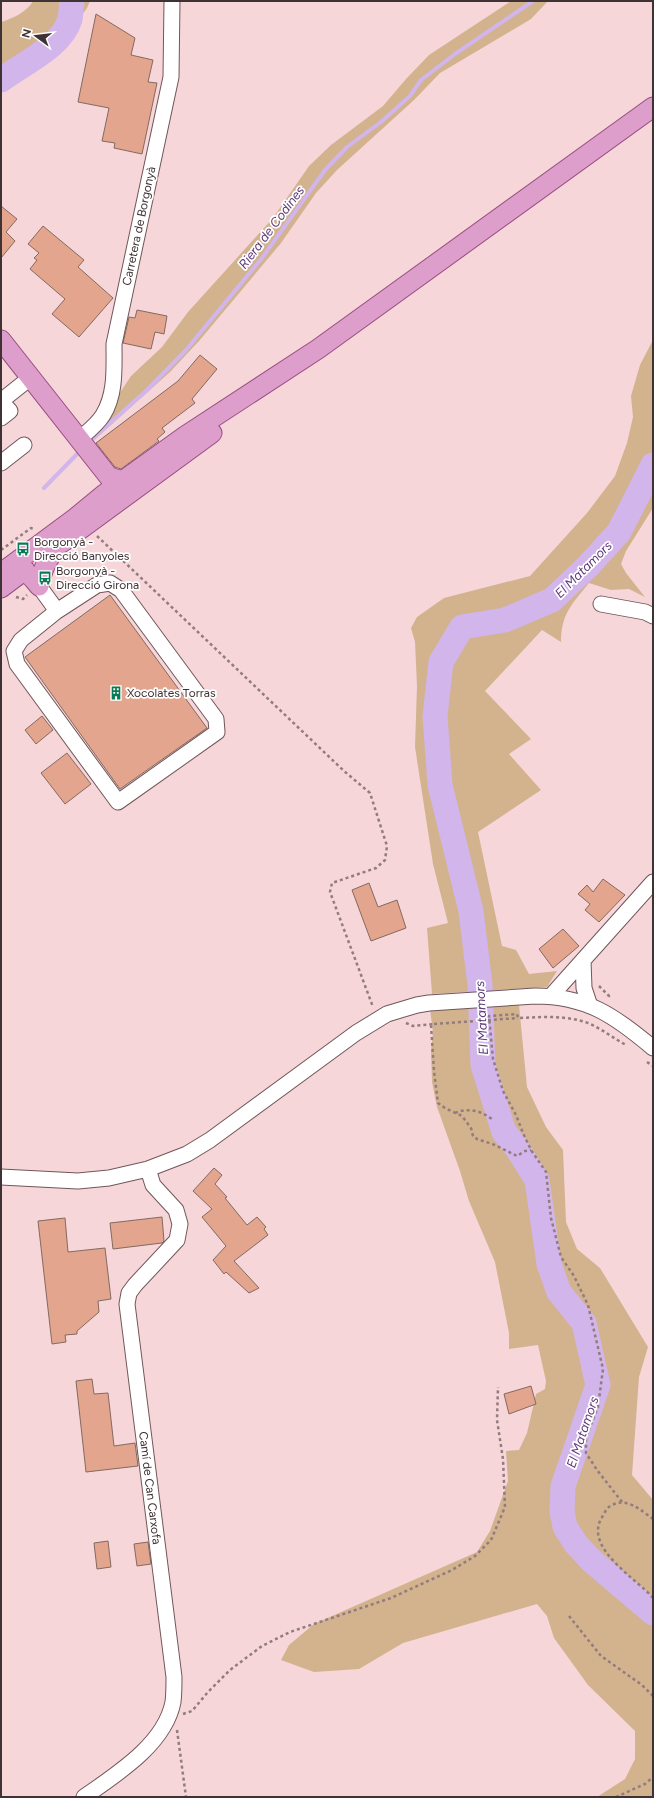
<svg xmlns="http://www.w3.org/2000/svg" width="654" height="1798" viewBox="0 0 654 1798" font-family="Figtree,sans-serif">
<rect width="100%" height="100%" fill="#f6d6d9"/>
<path fill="#d2b38e" d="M33 1H90L87 8 76 23 45 65 1 86V22C12 19 28 11 33 1Z
M511 1H548L531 19 440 73 414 100 337 170 316 193 281 243 199 341 170 372 93 441 87 435 101 421 131 376 162 347 188 312 273 218 309 166 331 145 383 106 406 79 429 55Z
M653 340V508L626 551 621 564 626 573 645 597 629 589 611 590 589 583C572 604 561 614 561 642L542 630 485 691 531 739 509 754 541 790 478 832 502 946 516 950 529 974 557 971 547 987 432 994 427 928 448 923 433 864 415 747 417 686 415 642 411 628 417 617 444 598 530 576 587 513 615 476 627 443 633 417 631 396 640 365Z
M519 1005 527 1087 546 1127 563 1150 566 1222 577 1249 600 1268 648 1347 639 1377 632 1475 653 1500V1797H597L625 1779 635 1759V1731L588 1685 554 1638 547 1616 537 1604 403 1643 359 1669 314 1672 281 1660 289 1645 314 1624 477 1552 490 1531 508 1481 506 1451 519 1450 527 1433 536 1394 545 1389 546 1381 538 1345 509 1349V1333L495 1262 469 1201 460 1171 437 1107 432 1082 431 1051 433 1032 430 1009Z"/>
<path fill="#d1b5eb" d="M501 1123 510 1124 511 1136 517 1148 493 1136 496 1127Z"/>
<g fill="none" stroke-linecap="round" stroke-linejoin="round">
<path stroke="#d1b5eb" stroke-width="4" d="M88 443 147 390 186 350 262 258 325 170 347 147 381 122 410 96 421 80 455 54 533 1
M44 488 82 449"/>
<path stroke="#d1b5eb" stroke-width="25" d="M1 80C22 64 62 47 70 19 71 14 71 7 72 1
M653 465 619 532 589 565 552 600 505 620 462 627 441 662 435 716 440 785 471 911 480 985 483 1065 504 1132 517 1148 537 1180 549 1264 559 1292 584 1323 598 1385 563 1486 562 1511 565 1527 576 1544 592 1561 653 1613"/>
</g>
<path fill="#e3a58e" stroke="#836a60" d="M96 14 135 38 131 55 153 60 148 82 157 83 142 154 114 148 115 143 102 141 109 108 78 102Z
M1 206 17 219 6 232 15 241 1 258Z
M43 226 84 260 78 267 113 298 79 337 52 314 65 299 30 269 37 260 34 258 39 253 28 244Z
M137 310 167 316 164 334 155 332 151 349 123 343 129 317 135 318Z
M200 355 217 369 192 399 195 403 162 428 165 432 157 439 159 441 121 469 115 467 96 443 178 381Z
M110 595 207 728 120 789 25 657Z
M42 716 53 730 36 744 25 730Z
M67 753 91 784 65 804 41 773Z
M603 879 625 895 599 922 585 910 590 904 578 894 587 885 593 892Z
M369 883 378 907 397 900 406 928 371 941 352 890Z
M563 929 579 946 553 968 539 949Z
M214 1168 222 1175 215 1184 227 1197 225 1198 247 1225 257 1217 266 1227 264 1229 268 1235 234 1261 259 1288 249 1293 226 1272 224 1274 213 1260 226 1246 202 1217 212 1209 193 1191Z
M162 1217 164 1241 162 1243 113 1249 110 1223Z
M65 1218 68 1252 105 1248 111 1299 98 1301 99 1312 77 1331V1334L65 1335 66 1342 52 1344 38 1221Z
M92 1379 94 1394 108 1393 114 1446 135 1443 138 1466 86 1472 76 1381Z
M531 1386 536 1404 509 1414 504 1394Z
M108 1541 111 1567 97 1569 94 1543Z
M148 1542 151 1564 137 1566 134 1544Z"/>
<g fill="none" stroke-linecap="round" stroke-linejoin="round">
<g stroke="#715659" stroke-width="17">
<path id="minor" d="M1 401 30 378
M1 401 10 411 1 418
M78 440C86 433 97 425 103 415 116 394 114 368 114 344L171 77 172 1
M1 463 24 445
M39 586 57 611 97 585 110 583 121 590 216 719 217 732 118 802 17 664 14 651 21 640 57 611
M601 604 645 612 653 616
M583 960 584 988 590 1006
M551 996 653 882
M1 1177 78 1181 109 1178 148 1169 187 1154 210 1140 356 1033 387 1014 417 1005 429 1003 535 996C587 996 615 1016 653 1048
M84 1797C117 1774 165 1744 173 1702 174 1694 174 1685 174 1677L127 1304 129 1293 135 1285 177 1240 180 1224 176 1210 153 1185 148 1169"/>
</g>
<g stroke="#974e80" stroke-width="21">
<path id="major" d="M1 340 109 477 123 481
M63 542 212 433
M1 573 74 519 103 495 185 436 318 349 653 107
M14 573C26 567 32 578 39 586
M39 586C42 570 47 559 58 546
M1 588 25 570"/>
</g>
<path stroke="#927c7f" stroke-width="2.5" stroke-dasharray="3 3" stroke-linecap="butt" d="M97 536 344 771 370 793 387 846 385 860 376 868 332 883 330 892 373 1007
M1 550 31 528 34 529
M16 597 23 599 27 595
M599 986 609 996 607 999
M406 1023 413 1026 434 1024
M431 1025 434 1071 438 1103 445 1108 462 1116 471 1128 473 1136 477 1139 495 1145 517 1156 525 1151 531 1150
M647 1062 653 1066
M455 1113C469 1107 482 1111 493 1120
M622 1502 597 1470 586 1453V1437L598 1407 603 1369 588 1305 574 1276 561 1257 551 1218 546 1172 531 1150 523 1133 516 1115 503 1091 493 1059 489 1016 517 1014 518 1018C542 1017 566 1015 588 1023 602 1029 613 1038 626 1045
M653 1519C642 1511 627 1497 612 1505 606 1508 604 1514 601 1519 585 1549 637 1579 653 1598
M569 1616 601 1656 642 1685 653 1696
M183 1714 192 1711 208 1692 230 1670 262 1646 290 1632 391 1598 452 1570 475 1556 491 1540 505 1507 503 1459 497 1420 498 1387
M177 1730 186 1797
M616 1797 645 1784 653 1777"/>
<use href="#minor" stroke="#fff" stroke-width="15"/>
<use href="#major" stroke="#dd9ecb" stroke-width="19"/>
<path stroke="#927c7f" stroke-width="2.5" stroke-dasharray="3 3" stroke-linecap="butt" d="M434 1024 518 1018"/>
</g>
<defs>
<g id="bus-bare" transform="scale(1.08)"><path d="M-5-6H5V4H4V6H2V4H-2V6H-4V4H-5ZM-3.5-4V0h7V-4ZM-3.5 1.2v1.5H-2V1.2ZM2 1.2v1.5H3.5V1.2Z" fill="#087a55" stroke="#fff" stroke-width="2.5" paint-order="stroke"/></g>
<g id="building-bare" transform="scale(1.08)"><path d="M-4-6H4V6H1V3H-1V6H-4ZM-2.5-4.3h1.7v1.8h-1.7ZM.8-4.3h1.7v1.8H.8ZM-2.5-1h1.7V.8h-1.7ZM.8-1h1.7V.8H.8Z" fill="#087a55" stroke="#fff" stroke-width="2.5" paint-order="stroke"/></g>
</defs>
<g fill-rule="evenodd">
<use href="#bus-bare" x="23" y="549"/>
<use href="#bus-bare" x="45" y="578"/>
<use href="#building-bare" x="116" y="693"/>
</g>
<g text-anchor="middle" stroke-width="3.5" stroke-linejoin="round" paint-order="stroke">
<g font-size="12" fill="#3f3234" stroke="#fff">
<text transform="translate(139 226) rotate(-78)" y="4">Carretera de Borgonyà</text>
<text transform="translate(150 1488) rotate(83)" y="4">Camí de Can Carxofa</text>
</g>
<g font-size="12" fill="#3f3234" stroke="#fff" text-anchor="start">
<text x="34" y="546">Borgonyà -<tspan x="34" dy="14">Direcció Banyoles</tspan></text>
<text x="56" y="575">Borgonyà -<tspan x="56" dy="14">Direcció Girona</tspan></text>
<text x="127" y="697">Xocolates Torras</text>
</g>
<g font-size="13" font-style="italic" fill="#5e397a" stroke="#fff">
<text transform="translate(271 227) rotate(-53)" y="5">Riera de Codines</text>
<text transform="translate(583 569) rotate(-45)" y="5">El Matamors</text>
<text transform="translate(481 1018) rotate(-93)" y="5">El Matamors</text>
<text transform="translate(582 1432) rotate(-71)" y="5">El Matamors</text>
</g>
</g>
<rect width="654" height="1798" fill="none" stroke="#3f3234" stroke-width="4"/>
<g transform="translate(36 36) rotate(285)" stroke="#ffffff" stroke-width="3" paint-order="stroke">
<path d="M0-3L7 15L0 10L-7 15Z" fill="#3f3234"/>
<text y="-6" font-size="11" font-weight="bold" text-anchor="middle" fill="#3f3234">N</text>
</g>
</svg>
